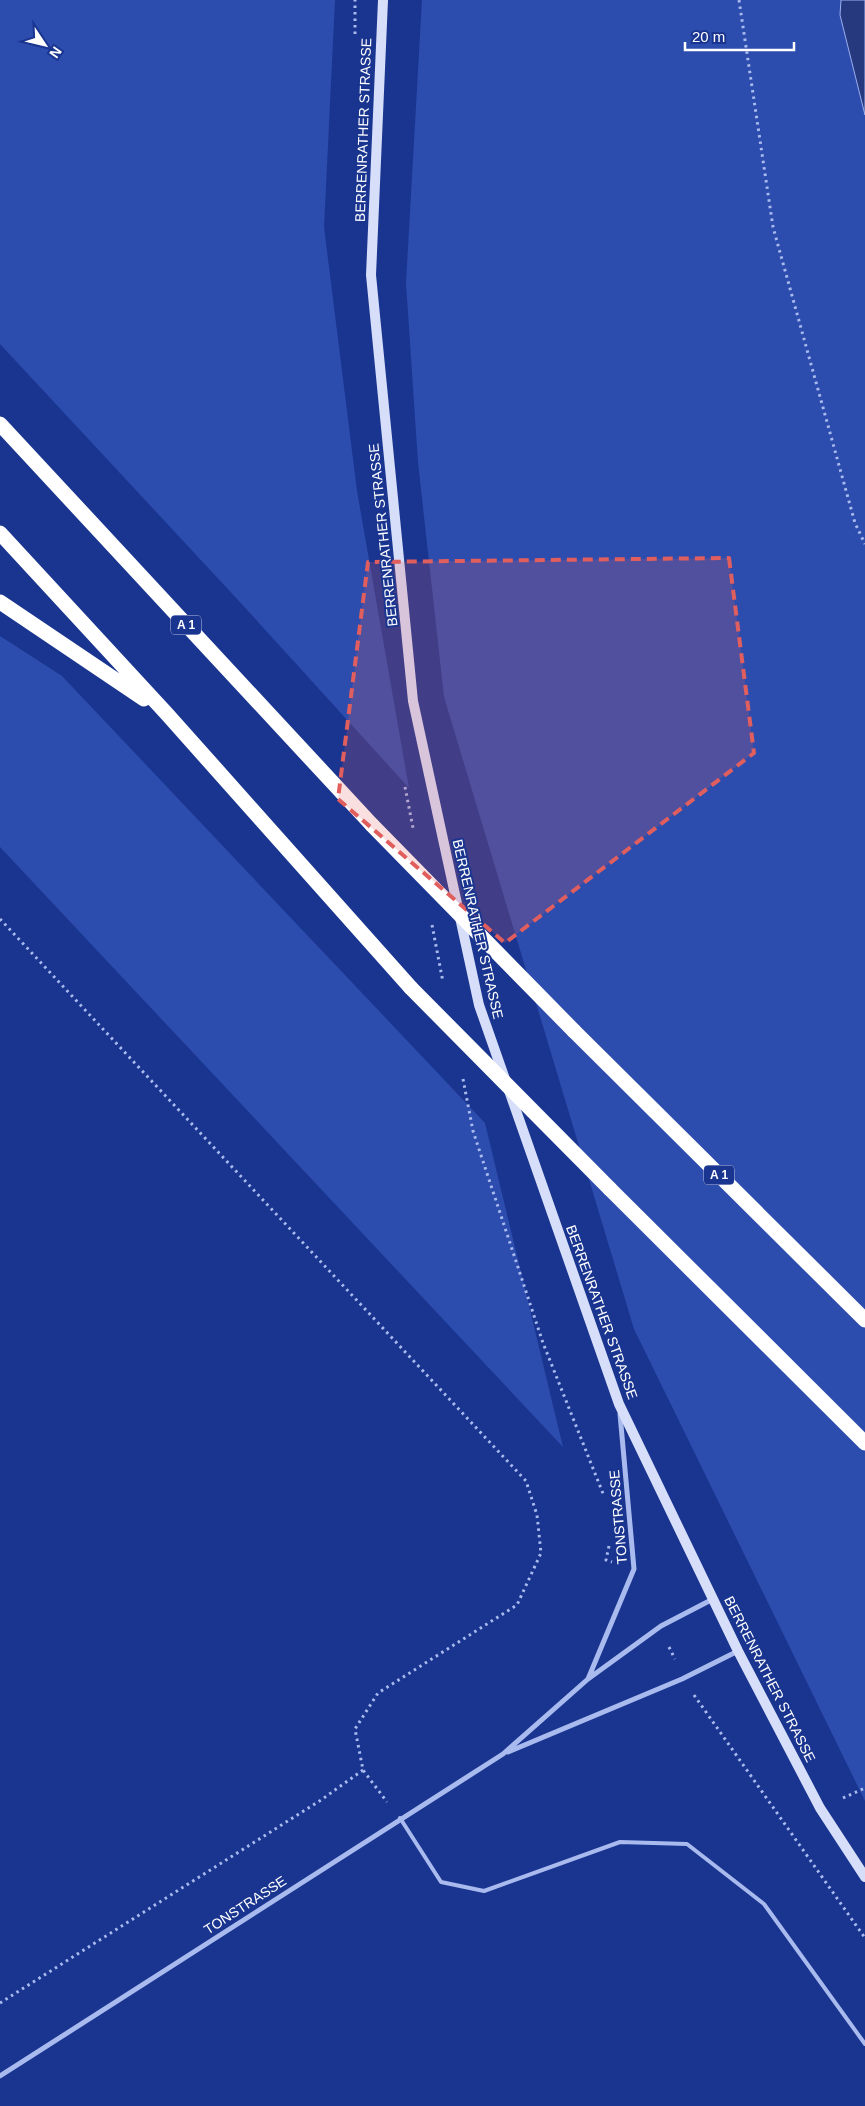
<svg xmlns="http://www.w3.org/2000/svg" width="865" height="2106" viewBox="0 0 865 2106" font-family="Helvetica,sans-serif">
<rect width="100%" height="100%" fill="#1a3590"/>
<path fill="#2d4dae" d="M0 0H335L324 227 357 491 409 788 239 601 0 344Z
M422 0H841L840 15 865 115V1801L634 1329 444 697 418 462 406 283Z
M0 636 62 676 485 1123 563 1447 0 847Z"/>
<path fill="#26397e" stroke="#9cb2f1" d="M841 0H865V115L840 15Z"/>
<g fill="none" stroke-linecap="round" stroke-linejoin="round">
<path stroke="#a9baee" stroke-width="3" stroke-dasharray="2.5 4" stroke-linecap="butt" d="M739 0 773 227 855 523 865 544
M355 34V0
M405 787 413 828
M0 919 526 1481 537 1515 541 1553 517 1605 378 1693 355 1729 363 1770 387 1802
M432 925 443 982
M463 1079 473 1131 543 1343 604 1496
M609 1546 606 1560 612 1562
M669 1647 675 1659
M694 1695 865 1938
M843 1798 865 1788
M0 2003 321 1800 363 1770"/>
<path stroke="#a9baee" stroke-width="4" d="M400 1818 441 1882 484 1891 620 1842 687 1844 764 1904 865 2044"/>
<path stroke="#a9baee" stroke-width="5" d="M588 1679 634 1569 620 1414
M508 1752 682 1679 738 1651
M0 2076 503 1754 588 1679 661 1626 713 1599"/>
<path stroke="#d6defa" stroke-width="10" d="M383 0 371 275 413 701 479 1005 619 1404 738 1651 820 1808 865 1877"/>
<path stroke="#fff" stroke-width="15" d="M0 424 372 825
M0 533 167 714 411 988
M0 602 144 699
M574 1031 865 1320
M610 1189 865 1443"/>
<path stroke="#fff" stroke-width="15" d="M372 825 574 1031
M411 988 610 1189"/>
</g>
<path fill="#e05e5e" fill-opacity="0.2" stroke="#e05e5e" stroke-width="4" stroke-dasharray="10 6" stroke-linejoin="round" d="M729 558 754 753 505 943 338 799 368 562Z"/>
<g text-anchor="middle" stroke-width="4" stroke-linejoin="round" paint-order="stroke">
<g fill="#1a3590" stroke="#bac2de" stroke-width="1">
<rect x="171" y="615.5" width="30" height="19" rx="4"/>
<rect x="704" y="1165.5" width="30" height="19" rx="4"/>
</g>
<g font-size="12" font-weight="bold" fill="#fff">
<text x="186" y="629">A 1</text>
<text x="719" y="1179">A 1</text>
</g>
<g font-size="14" fill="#fff" stroke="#1a3590">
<text transform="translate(363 130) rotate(-88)" y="5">BERRENRATHER STRASSE</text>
<text transform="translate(383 535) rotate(-96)" y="5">BERRENRATHER STRASSE</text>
<text transform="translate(478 929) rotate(77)" y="5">BERRENRATHER STRASSE</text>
<text transform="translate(602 1312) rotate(70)" y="5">BERRENRATHER STRASSE</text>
<text transform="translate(618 1517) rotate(-95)" y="5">TONSTRASSE</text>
<text transform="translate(770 1679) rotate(63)" y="5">BERRENRATHER STRASSE</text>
<text transform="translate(245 1905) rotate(-33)" y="5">TONSTRASSE</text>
</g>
</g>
<g transform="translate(45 45) rotate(125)" stroke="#1a3590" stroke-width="4" paint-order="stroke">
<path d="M0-4L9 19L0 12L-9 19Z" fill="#ffffff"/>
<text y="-8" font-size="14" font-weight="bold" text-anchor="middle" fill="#ffffff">N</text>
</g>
<path d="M685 42v8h109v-8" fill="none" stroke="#ffffff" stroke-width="2.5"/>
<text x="692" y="42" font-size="15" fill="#ffffff" stroke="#1a3590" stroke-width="4" paint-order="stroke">20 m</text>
</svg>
